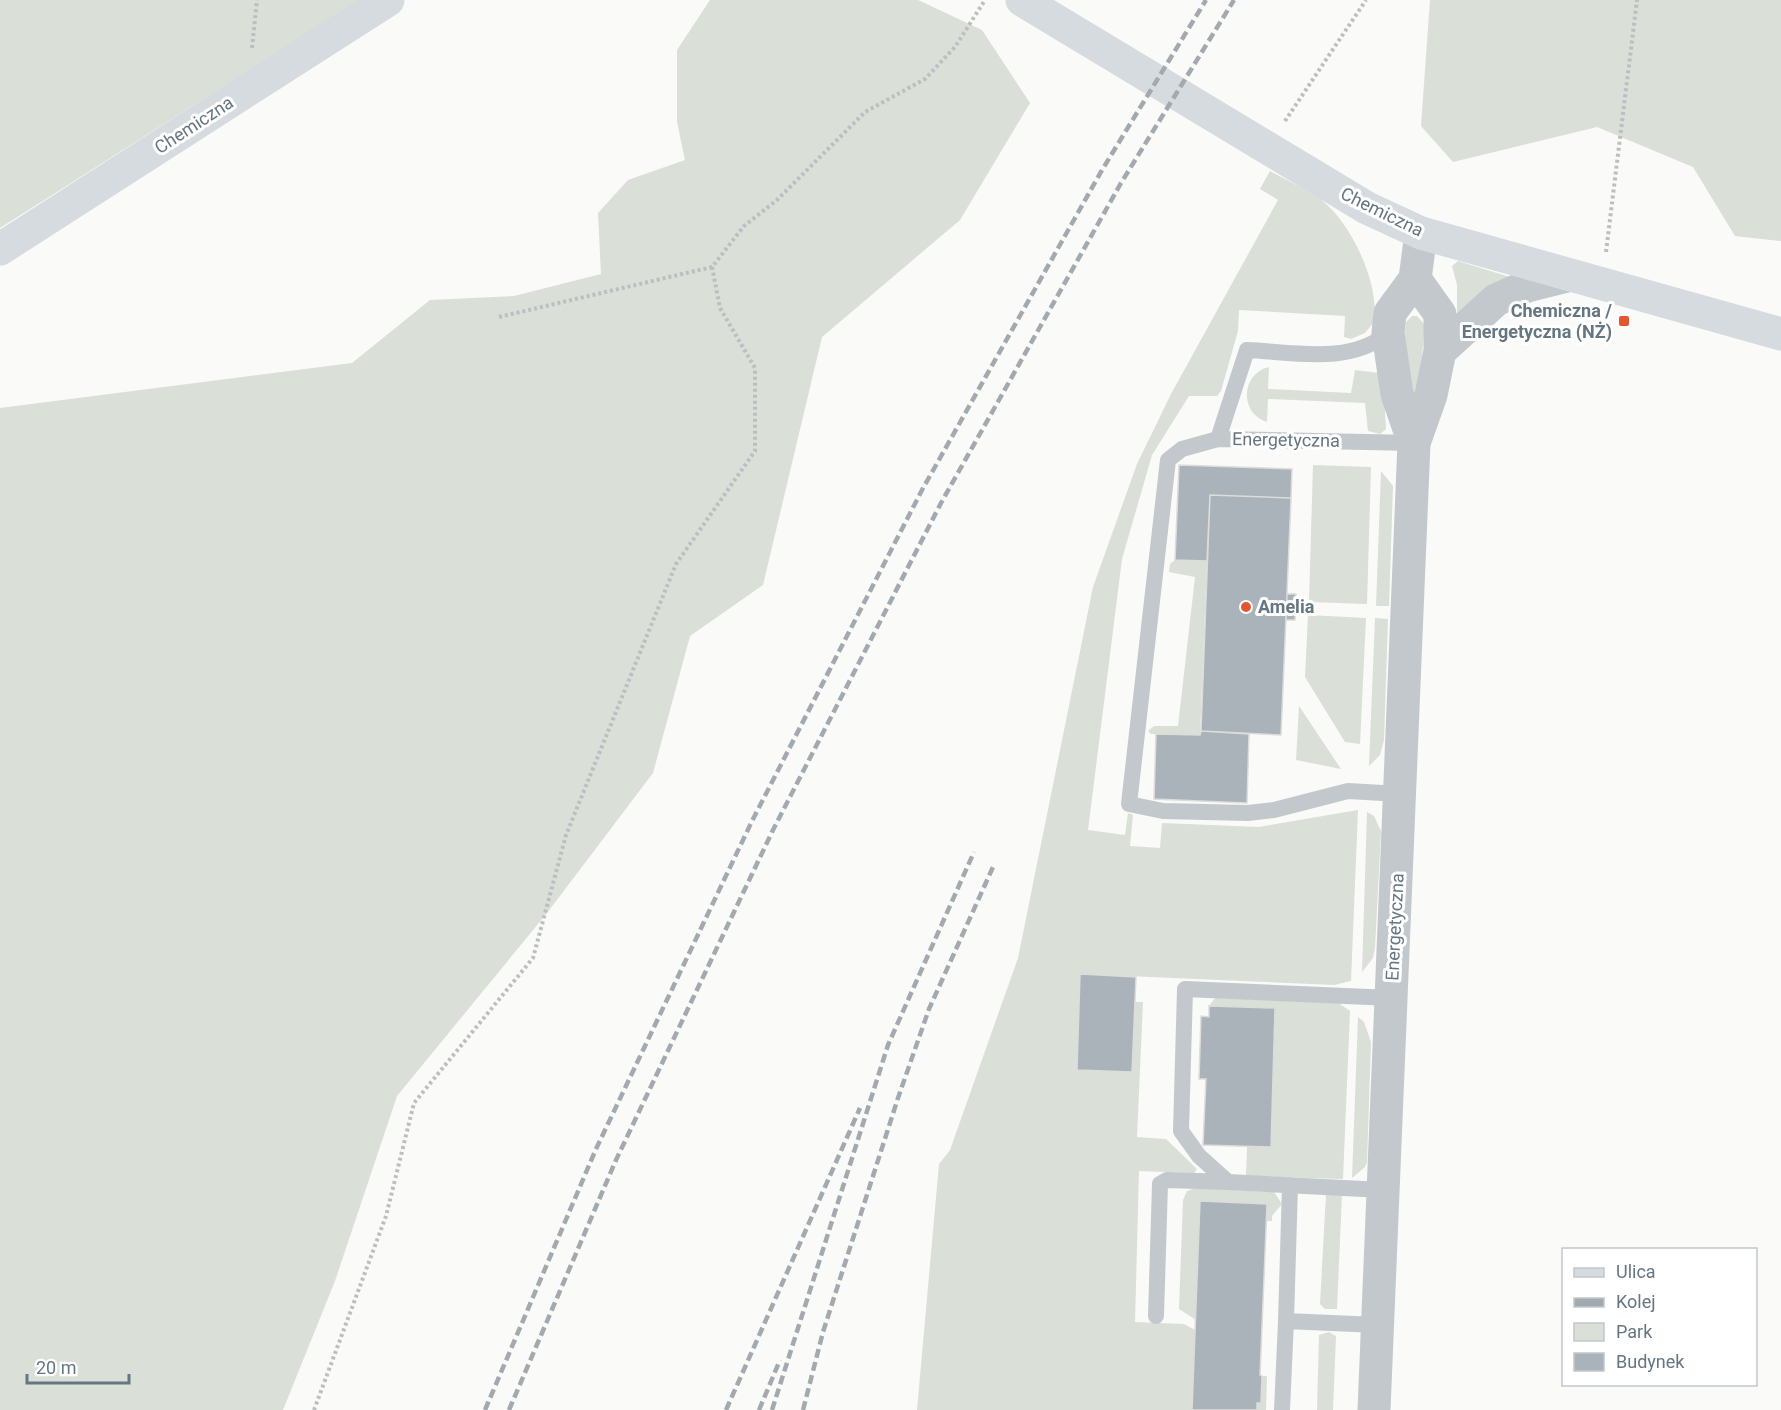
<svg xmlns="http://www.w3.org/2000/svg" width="1781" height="1410" viewBox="0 0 1781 1410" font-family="Roboto,sans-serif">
<rect width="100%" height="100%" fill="#fafaf8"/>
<path fill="#dadfd7" d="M0 0H363C240 74 121 152 0 228Z
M710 0H918L982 30 1030 103 960 220 822 337 763 585 690 636 653 773 547 913 397 1096 335 1281 283 1410H0V408L352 363 430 300 514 296 601 274 598 213 628 180 685 160 677 122V50Z
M1430 0H1781V241L1735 236 1693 167 1597 127 1453 162 1421 126Z
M1270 171C1286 180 1304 188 1319 198 1351 221 1380 284 1374 322L1365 333 1351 339 1344 337 1345 316 1239 310 1238 331 1221 391 1217 396H1189L1152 455 1122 559 1088 830 1125 835 1128 813 1133 815 1130 846 1160 848 1162 823 1259 827 1358 810 1351 981 1334 985 1080 974 1077 1070 1132 1072 1135 1002H1143L1137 1137 1166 1139 1197 1169 1194 1173 1139 1171 1135 1322 1184 1324 1195 1330 1192 1410H917L939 1164 950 1150 1018 958 1093 587 1137 464 1171 394 1278 200 1260 189Z
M1458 261 1510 277 1457 316V285L1452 266Z
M1412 316H1417L1425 325 1420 377 1414 398 1404 341 1406 322Z
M1269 367 1268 389 1351 393 1355 370 1379 373 1383 379 1386 429 1380 434 1368 431 1365 403 1268 399 1267 422C1238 413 1242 373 1269 367Z
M1313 465 1371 467 1367 604 1309 602Z
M1381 471 1393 486 1389 606H1376Z
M1175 560 1207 561 1200 735 1151 734 1148 731 1154 726H1178L1195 577 1169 572 1170 564Z
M1308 615 1366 618 1360 744 1345 742 1305 677Z
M1375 618 1388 619 1384 740 1380 755 1369 766Z
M1299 706 1341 769 1296 760Z
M1367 812 1374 816 1381 831 1375 948 1373 958 1362 972Z
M1215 998 1337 1002 1350 1011 1343 1179 1246 1176 1247 1147H1271L1275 1009 1209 1006Z
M1358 1017 1364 1022 1371 1042 1367 1162 1365 1167 1352 1178Z
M1196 1188 1274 1192 1282 1204 1272 1216V1221H1266V1204L1200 1201 1196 1320 1179 1309 1183 1200 1187 1191Z
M1326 1194H1342L1337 1309H1325L1320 1304Z
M1329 1332 1336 1336 1333 1410H1317L1319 1335Z
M1262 1376H1267L1266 1410H1257V1403H1261Z"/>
<path fill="#aab3b9" stroke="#dcdcda" stroke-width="1.5" d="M1179 465 1292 469 1291 498 1210 495 1207 561 1175 560Z
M1210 495 1291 498 1281 735 1201 731Z
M1287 594H1296L1295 620H1286Z
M1201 731 1249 734 1247 803 1154 799 1156 734 1200 735Z
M1080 974 1136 977 1132 1072 1077 1070Z
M1209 1006 1275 1008 1271 1147 1203 1145 1206 1079H1199L1201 1016 1209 1017Z
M1200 1201 1267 1204 1260 1375 1262 1376 1261 1403H1257V1410H1192Z"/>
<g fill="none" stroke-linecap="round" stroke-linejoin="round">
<path stroke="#bbbfc2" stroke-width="4" stroke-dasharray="3 3" stroke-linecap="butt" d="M252 48 257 0
M1285 121 1366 0
M1606 252 1637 0
M499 317 712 267
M314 1410 386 1216 414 1103 533 958 566 835 676 564 755 451V368L720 308 712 267 744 226 777 200 865 112 925 79 955 47 985 0"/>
<path stroke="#c3c8cc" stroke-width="16" d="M1388 333C1350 365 1294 352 1247 350L1218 439 1414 443
M1218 439 1182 449 1168 460 1129 804 1163 811 1248 813 1274 810 1348 791 1400 794
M1290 1185 1286 1321 1377 1325
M1383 1190 1228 1182 1199 1156 1181 1131 1185 989 1392 998
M1156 1316 1160 1184 1167 1180 1228 1182
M1282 1410 1286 1321"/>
<path stroke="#c3c8cc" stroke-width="33" d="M1415 279 1440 314V351
M1414 443 1397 394 1388 333 1390 313 1415 279 1421 233
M1374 1410 1414 443 1431 395 1440 351 1496 300 1527 286 1567 276"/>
<path stroke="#d6dbdf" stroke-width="33" d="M1022 0 1367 208 1421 233 1781 334
M0 249 388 0"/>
<path stroke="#a2aab0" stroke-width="4.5" stroke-dasharray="9 4.5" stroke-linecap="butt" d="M485 1410 596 1149 753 819 922 490 1102 170 1206 0
M509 1410 616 1160 773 830 941 503 1121 183 1234 0
M726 1410 860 1108
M759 1410 780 1360
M772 1410 888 1045 974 852
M803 1410 823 1332 898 1098 929 1009 993 867"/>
</g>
<g fill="#e4572e" stroke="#fff" stroke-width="2">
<rect x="1618" y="315" width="12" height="12" rx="3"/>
<circle cx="1246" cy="607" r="6"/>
</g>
<g text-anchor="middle" stroke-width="6" stroke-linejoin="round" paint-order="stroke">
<g font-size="18" fill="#657683" stroke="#fff">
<text transform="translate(194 125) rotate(-33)" y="6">Chemiczna</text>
<text transform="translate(1382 212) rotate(26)" y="6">Chemiczna</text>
<text transform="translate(1286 440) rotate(1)" y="6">Energetyczna</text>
<text transform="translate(1395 927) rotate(-87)" y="6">Energetyczna</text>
</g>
<g font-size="18" font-weight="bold" fill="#657683" stroke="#fff" text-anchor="end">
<text x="1612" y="317">Chemiczna /<tspan x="1612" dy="21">Energetyczna (NŻ)</tspan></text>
<text x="1258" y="613" text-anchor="start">Amelia</text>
</g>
</g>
<rect x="1562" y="1248" width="195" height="138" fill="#ffffff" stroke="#c1c8cd" stroke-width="1.5"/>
<rect x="1574" y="1268" width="30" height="9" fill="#d6dbdf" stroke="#c1c8cd" stroke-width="1.5"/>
<text x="1616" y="1278" font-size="18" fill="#657683">Ulica</text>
<rect x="1574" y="1298" width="30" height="9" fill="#a2aab0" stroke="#c1c8cd" stroke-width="1.5"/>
<text x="1616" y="1308" font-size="18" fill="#657683">Kolej</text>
<rect x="1574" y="1323" width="30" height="18" fill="#dadfd7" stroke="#c1c8cd" stroke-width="1.5"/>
<text x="1616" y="1338" font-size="18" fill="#657683">Park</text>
<rect x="1574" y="1353" width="30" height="18" fill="#aab3b9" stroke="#c1c8cd" stroke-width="1.5"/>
<text x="1616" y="1368" font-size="18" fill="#657683">Budynek</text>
<path d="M27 1374v9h102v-9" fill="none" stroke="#657683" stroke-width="3"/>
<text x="36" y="1374" font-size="18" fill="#657683" stroke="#ffffff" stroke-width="4.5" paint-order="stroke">20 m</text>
</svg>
